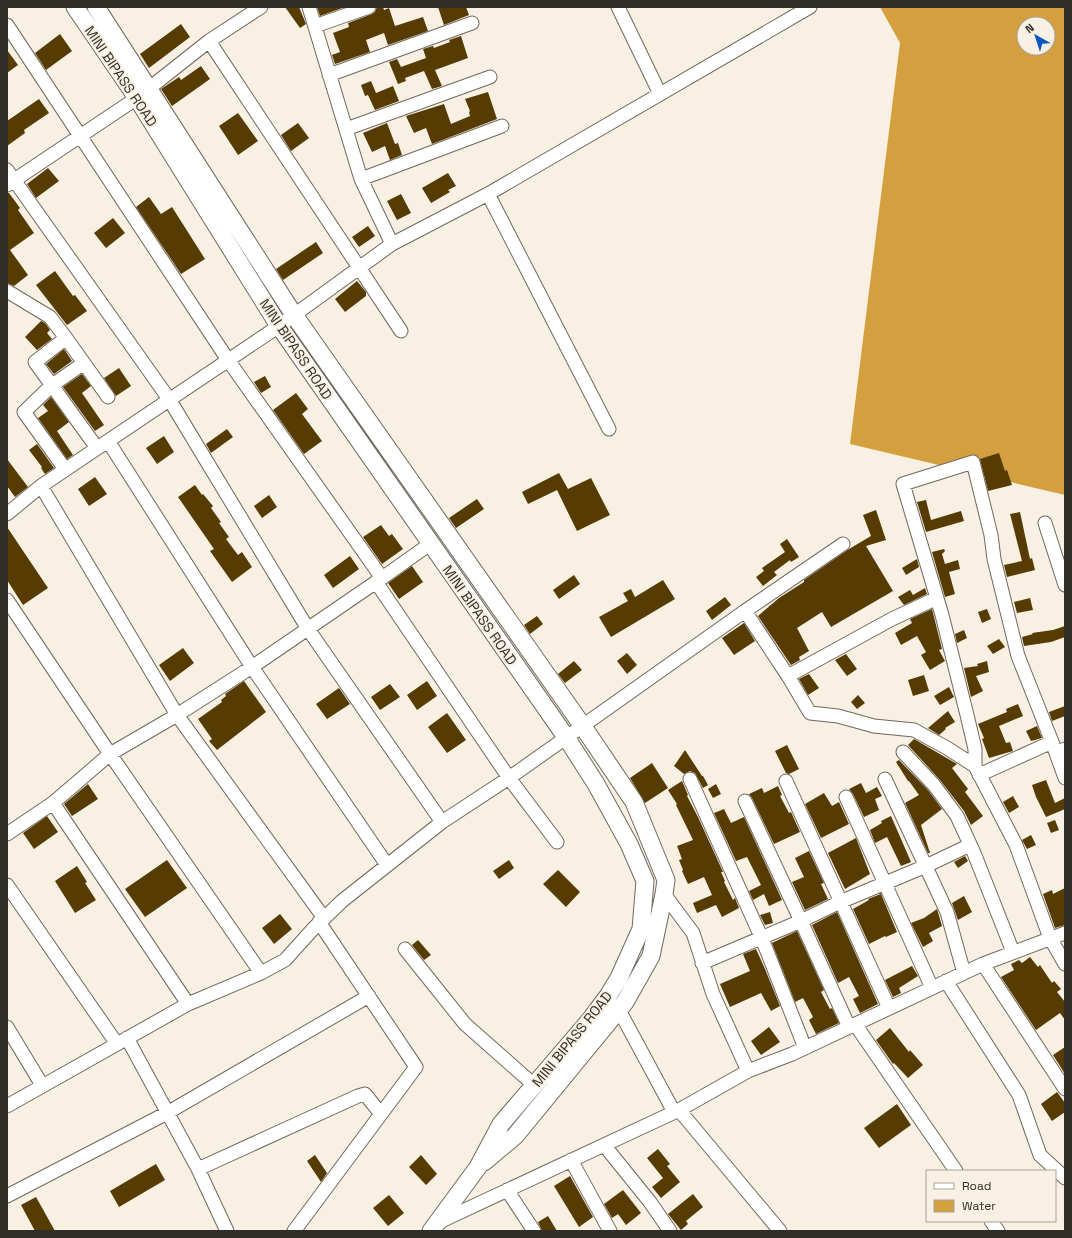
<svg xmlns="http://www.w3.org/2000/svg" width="1072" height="1238" viewBox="0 0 1072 1238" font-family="'Space Grotesk',sans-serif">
<rect width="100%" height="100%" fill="#f8f0e3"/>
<path fill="#d49f3e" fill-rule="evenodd" d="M880 7H1065V495L850 444 900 43ZM1024 24H1048V48H1024Z"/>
<path fill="#563b02" d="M285 7H299L306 24 300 28Z
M317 7H345L320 16Z
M377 7H383L384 10 389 8 395 26 423 17 428 31 388 45 384 33 366 40 370 52 335 64 332 55 340 52 333 33 349 27 348 23 372 14 375 12Z
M438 7H466L469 15 444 25Z
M181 24 190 37 149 68 140 54Z
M60 34 72 51 46 70 35 53Z
M461 36 468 58 435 70 442 86 432 89 424 71 405 78 406 81 398 84 389 62 397 59 401 67 426 58 423 49 433 46 434 48 450 42 449 40Z
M7 50 18 65 7 73Z
M201 66 210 79 172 106 161 89 179 77 181 80Z
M371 81 376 93 393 86 399 101 375 110 368 95 365 96 361 85Z
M488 92 497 119 432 144 426 128 414 133 406 116 444 104 451 124 470 116 469 112 470 111 465 99Z
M39 99 49 113 24 130 25 133 7 146V121Z
M238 113 258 141 238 155 219 126Z
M298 123 309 138 291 151 281 135Z
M387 123 395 144 398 143 402 155 390 160 385 146 372 152 363 133Z
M48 168 59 181 36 198 27 184Z
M448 173 456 186 448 190 450 192 431 203 422 188Z
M7 193H9L20 208 18 210 34 233 10 250 28 275 14 286 7 283Z
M401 194 411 213 397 220 387 201Z
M149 197 161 214 172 207 205 259 181 274 136 207Z
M113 218 125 233 106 248 94 233Z
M368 226 375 236 359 247 352 237Z
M316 242 323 253 283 280 276 269Z
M55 271 73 296 75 295 87 311 67 325 36 285Z
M357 281 366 292V296L345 312 335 299Z
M41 321 45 323 50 330 47 333 52 339 37 350 25 337Z
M64 349 72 361 54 374 46 364Z
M119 368 131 386 116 396 104 378Z
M82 374 91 386 82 393 104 425 95 431 63 387Z
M265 376 271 387 261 393 254 382Z
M296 393 308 409 302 414 322 441 304 454 273 410Z
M51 397 69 422 57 431 73 455 67 459 38 418 48 411 43 405Z
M227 429 233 437 211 453 206 444Z
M164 436 174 452 157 464 146 448Z
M37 444 54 468 45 474 41 468 42 467 29 450Z
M999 453 1005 471 1007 470 1012 485 988 491 980 459Z
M7 459 28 487 15 497 7 486Z
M559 473 568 489 591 478 610 515 577 531 557 490 528 504 522 492Z
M95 477 107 494 89 506 78 489Z
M195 485 202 495 203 494 213 506 211 508 221 522 219 523 229 537 226 539 238 555 242 552 252 567 232 582 210 551 214 549 178 497Z
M269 495 277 507 262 518 254 506Z
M477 499 484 509 456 528 449 518Z
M926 500 931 520 961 511 964 521 926 532 917 502Z
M876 510 886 540 866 546 893 591 831 627 822 612 797 628 809 651 799 657 800 660 791 665 758 616 779 598 804 582V580L849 549 871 536 863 515Z
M1020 512 1030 559 1032 558 1035 570 1007 577 1004 565 1022 561 1010 514Z
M381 525 389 536 392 534 403 549 382 564 363 537Z
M7 527 48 588 23 605 7 580Z
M787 539 799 557 791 562 790 560 774 572 777 575 763 586 756 577 764 571 762 568 785 552 780 544Z
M944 549 945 551 942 554 945 564 958 560 960 569 949 572 955 594 945 597 932 552Z
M350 556 359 569 333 588 324 575Z
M917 559 919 567 906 575 902 568Z
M412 566 423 582 399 599 388 583Z
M574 575 580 584 559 599 553 590Z
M663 580 675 599 611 637 599 617 628 601 623 593 631 589 635 597Z
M925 588 927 594 904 605 898 597 910 590 913 595Z
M725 597 731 605 712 620 706 611Z
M1030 598 1033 610 1017 613 1014 602Z
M932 609 942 649 939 650 945 661 930 670 921 655 926 652 917 636 901 645 895 633 912 623 910 619Z
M987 609 991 619 982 623 978 612Z
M537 616 543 624 530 634 524 625Z
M744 623 755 641 734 655 722 638Z
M1065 626V637L1051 642 1024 646 1022 637 1033 634 1032 633 1053 630Z
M964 630 967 638 957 643 955 634Z
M999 639 1005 647 993 654 987 646Z
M183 648 194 663 170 681 159 665Z
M627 653 637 665 627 674 617 661Z
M846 654 857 669 847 676 835 660Z
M574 661 582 670 565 683 558 674Z
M987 661 989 672 976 676 983 691 971 697 964 668 978 666 977 664Z
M809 674 819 688 808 695 799 679Z
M924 675 929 691 913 696 908 680Z
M244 681 266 712 217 750 209 741 212 739 198 719 222 702 221 700 226 696 225 694Z
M427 681 437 696 417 710 407 695Z
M390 684 400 697 380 710 371 697Z
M949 687 954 697 940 705 934 696Z
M339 688 350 704 327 719 316 704Z
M858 695 865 703 857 709 851 702Z
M1018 704 1023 716 999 726 1006 743 1010 742 1013 751 989 758 982 739 984 738 978 724 1007 712 1006 709Z
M1065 706V716L1052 721 1049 712Z
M948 711 955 722 945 728 946 729 939 735 928 728Z
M447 713 466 740 447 753 428 727Z
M1037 726 1042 738 1031 741 1026 731Z
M914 739 957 764 952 768 968 789 965 792 983 816 971 825 964 811 940 780 908 745Z
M787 745 799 769 789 774 786 773 775 751Z
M685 750 702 776H703L708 785 703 788 695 773 690 771 684 774 674 766Z
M899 760 928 790 942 809 921 825 930 853H928L905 803 919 795 909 781H908L896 762Z
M652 763 668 788 645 803 630 778Z
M1046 780 1055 803 1065 798V809L1046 817 1036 797 1032 785Z
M682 781 688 795 687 796 698 817 723 872H721L725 881 724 882 733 900 735 898 739 908 722 917 716 905 697 913 693 903 712 895 704 877 688 884 682 871 683 870 679 860 682 859 677 846 693 840 676 805 677 804 668 790Z
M861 783 866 793 877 787 882 796 875 799 879 810 864 817 853 794 849 789Z
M88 784 98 799 72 816 64 804Z
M716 784 721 794 713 798 708 789Z
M778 786 782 795 780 796 789 813 791 812 800 832 774 844 752 798 749 794 762 788 764 793Z
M824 793 832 806 839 802 849 824 821 838 805 804Z
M1013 796 1019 807 1009 813 1003 802Z
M724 809 731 823 744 817 782 900 769 906 764 894 753 900 749 891 761 885 747 857 736 861 714 813Z
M47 816 58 832 34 849 23 833Z
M891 816 911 862 901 866 887 837 875 843 870 830 882 823 881 821Z
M1055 820 1059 830 1051 833 1047 823Z
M1031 835 1036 845 1027 849 1022 840Z
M856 838 870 874 845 889 828 853Z
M809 851 824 883 821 884 828 899 805 910 792 882 804 877 795 858Z
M965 856 968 861 958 868 954 862Z
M167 860 187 888 145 917 125 889Z
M509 860 514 868 499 879 493 871Z
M77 866 87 882 85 883 96 900 75 913 55 881Z
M558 870 580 892 566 907 543 884Z
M1065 888V925L1055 928 1043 894 1052 890 1053 894Z
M881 894 897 932 886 937 885 936 869 944 853 909 869 900 868 899Z
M964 896 972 912 958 920 952 903Z
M937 909 942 926 929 933 933 941 923 947 911 923 924 918Z
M770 912 773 923 765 925 760 915Z
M837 912 878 1004 860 1013 853 999 859 996 849 977 838 983 812 925Z
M280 914 292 929 274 944 262 928Z
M797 931 824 990 821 992 830 1009 832 1008 839 1023 816 1034 809 1020 813 1017 803 998 795 1002 772 943Z
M418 940 431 955 424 960 412 945Z
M756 949 765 969 780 1006 771 1011 761 993 730 1007 720 984 750 971 743 954Z
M1030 957 1038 967 1040 965 1052 983 1054 981 1061 989 1057 992 1065 1002V1020L1060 1013 1036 1030 1001 977 1014 970 1011 964 1019 960 1022 963Z
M912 966 918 976 899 988 901 993 893 997 885 980Z
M769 1027 780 1042 761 1055 751 1041Z
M890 1028 909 1052 910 1050 923 1065 908 1078 894 1063 893 1064 876 1040Z
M1065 1047V1074L1053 1055Z
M1057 1092 1065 1103V1112L1052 1121 1041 1104Z
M897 1104 911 1125 879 1148 864 1128Z
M658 1149 670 1164 667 1166 680 1182 661 1198 652 1187 663 1178 647 1158Z
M315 1155 327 1173 321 1182 307 1161Z
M421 1155 437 1174 426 1185 409 1167Z
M156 1164 165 1180 119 1207 110 1191Z
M570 1176 593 1217 579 1227 554 1186Z
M623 1190 641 1213 626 1225 618 1214 612 1218 604 1204Z
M693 1194 703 1207 686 1221 688 1224 681 1230 668 1214Z
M389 1195 404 1213 388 1226 373 1208Z
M36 1197 55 1231H35L21 1205Z
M548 1216 557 1231H542L538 1222Z"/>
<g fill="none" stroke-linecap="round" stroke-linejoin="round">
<g stroke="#6f685c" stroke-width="15">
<path id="minor" d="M309 7 361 179 392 244
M618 7 660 94
M7 25 228 360 382 578 252 667 177 715 110 754 53 803 7 834
M315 26 369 7
M209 41 401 331
M329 75 472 23
M346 129 490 77
M7 170 169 399 308 629 442 822
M361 179 502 126
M7 185 137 98 209 41 261 7
M488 194 609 429
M7 291 50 317 66 338 108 397
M66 338 35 362 97 448
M108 441 252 667 387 865
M65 469 24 412 51 386 84 363
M41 486 177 715 324 918
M7 514 41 486 279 326 392 244 488 194 810 7
M1045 523 1065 585
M843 544 745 611 788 676 810 713 838 716 874 726 914 730 947 748 975 766
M382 578 430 544
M376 582 509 778 557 842
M7 600 110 754 261 973
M788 676 892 619 937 598
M1052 742 1018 656 994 559 991 535 973 462 903 484 942 615 967 715 975 749V766L1016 845 1050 938 1065 964
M1065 749 1056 753 1065 778
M903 752 934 785 957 816 974 853 1013 952
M979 775 1052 742 1056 753
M690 779 763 941 805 1048
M885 779 947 912 964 973
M786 781 889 1008
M846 797 932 988
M745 801 801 921 849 1027
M53 803 188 1004
M7 885 117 1044
M405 949 465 1024 534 1085
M702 963 801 921 840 902 926 866 970 845
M983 964 1065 1089
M946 981 1019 1095 1040 1155 1065 1178
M619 1010 674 1112
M855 1024 956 1171
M7 1027 42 1085
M127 1038 198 1169 227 1231
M748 1071 792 1054 983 964 1065 933
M7 1106 188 1004 261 973 285 960 313 929 342 901 442 822 509 778 745 611
M679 1110 780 1231
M604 1145 650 1202 670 1231
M571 1160 610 1231
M198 1169 358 1096 365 1094 381 1114
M507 1190 534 1231
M7 1196 167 1113 369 996
M991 1221 998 1231
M437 1223 679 1110 748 1071 713 994 693 933 664 894
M294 1231 416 1067 319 922"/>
</g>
<g stroke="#6f685c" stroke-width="19">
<path id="tertiary" d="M75 7 137 98 279 326 566 737 596 784 629 844 645 881 641 929 619 978 608 996 590 1020 501 1124 478 1167 431 1231
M96 7 294 315 582 725 634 802 666 880 664 894 651 956 625 1002 515 1136 484 1162"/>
</g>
<use href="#minor" stroke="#fff" stroke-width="13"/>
<use href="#tertiary" stroke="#fff" stroke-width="17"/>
</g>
<g text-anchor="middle" stroke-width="4" stroke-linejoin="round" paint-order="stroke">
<g font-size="14" fill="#312d29" stroke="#f8f0e3">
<text transform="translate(121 76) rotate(56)" y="5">MINI BIPASS ROAD</text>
<text transform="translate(296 349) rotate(56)" y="5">MINI BIPASS ROAD</text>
<text transform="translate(480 615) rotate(55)" y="5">MINI BIPASS ROAD</text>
<text transform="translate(572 1039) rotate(-51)" y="5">MINI BIPASS ROAD</text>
</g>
</g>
<rect width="1072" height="1238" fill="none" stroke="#312d29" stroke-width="16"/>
<rect x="926" y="1170" width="130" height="52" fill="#f8f0e3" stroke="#a8a299"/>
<rect x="934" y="1183" width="20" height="6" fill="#ffffff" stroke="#a8a299"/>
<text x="962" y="1190" font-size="12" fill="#312d29">Road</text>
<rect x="934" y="1200" width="20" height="12" fill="#d49f3e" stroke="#a8a299"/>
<text x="962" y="1210" font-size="12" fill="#312d29">Water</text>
<g transform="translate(1036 36) rotate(321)"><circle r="19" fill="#f8f0e3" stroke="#a8a299"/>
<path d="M0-3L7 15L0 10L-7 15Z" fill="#0b56c0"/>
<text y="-6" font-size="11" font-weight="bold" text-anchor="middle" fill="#312d29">N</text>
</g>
</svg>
